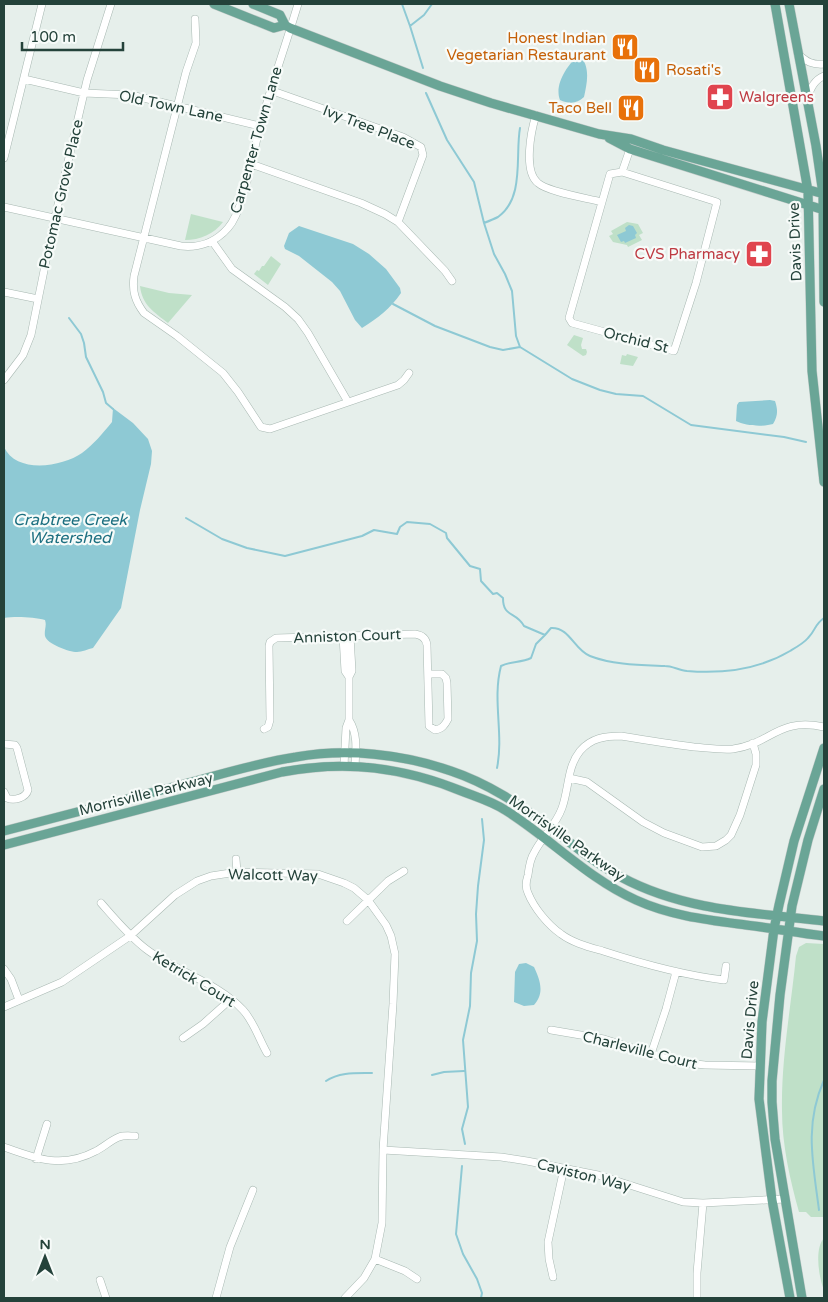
<svg xmlns="http://www.w3.org/2000/svg" width="828" height="1302" viewBox="0 0 828 1302" font-family="'Varela Round',sans-serif">
<rect width="100%" height="100%" fill="#e6efeb"/>
<path fill="#bfe0c8" d="M191 214 223 222C214 234 200 240 185 240Z
M627 222 638 224 643 233 639 235 642 240 628 247 627 245 613 242 609 236 613 234 611 231Z
M271 256 281 264 268 285 254 274 257 270 259 271 262 266H264Z
M140 286 169 293 192 295 168 323C154 312 142 305 140 286Z
M574 335 583 338 581 345 582 349H586L587 352 586 355 583 356 567 345Z
M627 354 638 357 633 366 620 364 622 355 626 356Z
M806 943 824 944V1217H811L806 1212H799C790 1180 782 1144 782 1111 781 1059 791 1007 796 956L799 947Z
M824 1238V1290C819 1278 814 1249 824 1238Z"/>
<path fill="#8ec9d4" d="M579 55C591 66 587 83 584 97 577 104 569 104 560 100 554 85 567 65 579 55Z
M629 225 633 226 637 233 635 235 636 238 625 243 624 241 621 242 617 235 626 231 625 228Z
M299 226 353 244 369 254 386 269 400 288 401 293C390 309 378 318 362 328L355 320 340 291 332 282 299 256 285 249 284 246 289 233Z
M770 400 775 401C778 410 778 416 773 424 763 427 745 426 736 421L737 405 739 402Z
M113 408 133 423 148 439 152 451 151 464 140 510 121 608 93 648C88 649 82 652 77 652 69 652 47 644 45 636 44 630 47 626 45 620 34 617 15 616 4 618V447C16 474 62 467 82 453 93 445 103 433 112 422Z
M526 963 534 967C540 980 545 993 534 1005L524 1006 514 1002 515 972 519 964Z"/>
<g fill="none" stroke-linecap="round" stroke-linejoin="round">
<path stroke="#8ec9d4" stroke-width="2" d="M402 4 410 26 423 68
M410 26 424 15 432 4
M426 93 447 140 474 182 484 223 494 254 505 274 512 291 516 336 520 347 572 379 600 390 616 394 643 396 691 425 784 437 806 442
M484 223C489 221 494 219 498 217 525 198 515 155 520 128
M393 304 435 326 490 347 503 350 520 347
M69 318 81 334 84 343 86 357 103 392 106 403 113 409
M186 518 222 539 247 548 285 556 362 536 374 530 397 534 400 527 407 522 430 524 446 533 447 538 470 566 480 569 481 581 493 594 497 593 503 598C503 618 516 611 524 626L545 635 551 628C570 627 574 650 590 656 613 665 640 665 665 666 672 666 679 670 687 671 723 674 758 670 790 651 795 648 804 643 808 638 816 630 814 625 824 618
M497 768C504 734 492 700 501 666 511 661 521 663 531 658L536 644 545 635
M432 1075 444 1072 464 1071
M326 1081C339 1072 355 1073 372 1073
M465 1144 462 1129 468 1107 463 1040 470 1006 471 973 477 941 476 914 478 886 484 840 482 819
M462 1166 456 1234 463 1254 477 1279 482 1293 481 1298
M819 1210C813 1163 804 1125 824 1080"/>
<g stroke="#a8b8b2" stroke-width="8">
<path id="minor" d="M195 19 196 43 186 72 134 276C132 291 135 301 144 313L177 336 223 373 238 392 261 427 270 429 398 385 404 380 409 373
M798 54C807 62 812 65 824 64
M24 79 84 93 131 95 260 126
M270 90 403 137 421 147 423 155 398 222
M807 98C811 88 814 80 824 76
M536 115C531 131 523 171 538 183 548 192 587 198 602 202
M4 158 42 4
M251 164 361 203 385 214 398 222 445 271 452 281
M622 172 610 174 569 318 572 323 674 351 696 283 717 202 622 172 630 149
M4 207 181 246C199 248 216 242 228 228 245 209 253 149 261 123 272 83 286 44 298 4
M212 241 232 269 285 307 298 319 308 333 348 402
M4 292 38 299
M4 380 23 355 31 335 53 226 87 80 111 4
M343 636 345 671 349 677
M349 720C358 734 356 750 355 766
M264 729 268 727 270 720 269 646 270 642 276 638 415 634C422 635 426 638 427 645L429 726 435 730C442 729 445 725 448 719L447 683 446 678 442 674H428
M4 744 15 745 17 748 28 790C26 798 14 801 7 798L4 792
M344 766 346 728 349 720V677L352 671 350 636
M569 778 587 782 643 822 664 833 702 847 716 846 726 840 731 835 740 815 756 765V754L753 743
M236 859 237 872
M101 903C115 919 129 936 146 949 176 972 217 982 243 1010 254 1022 259 1039 267 1053
M347 921 388 881 404 871
M726 966 724 980C682 975 643 964 603 951 589 947 573 943 561 934 548 925 534 908 528 893 525 887 526 881 528 875 529 867 530 859 534 853 542 837 556 825 562 808 569 789 567 767 580 751 591 738 605 736 621 736 645 740 670 744 694 747 707 748 720 750 733 749 771 744 778 717 824 727
M4 969 11 979 19 1000
M4 1007 62 982 130 936 175 895 197 881 211 876 237 872 318 874 344 883 354 888 368 900 386 925 391 936 395 954 393 1004 383 1150 382 1223 375 1259 364 1278 345 1298
M551 1030 604 1039 678 1062 705 1065 760 1066
M183 1038 203 1024 231 999
M651 1054 666 1009 676 972
M4 1147C37 1159 62 1169 96 1151 104 1147 111 1140 119 1137 124 1135 130 1136 135 1136
M383 1150 501 1157 527 1161 598 1175 683 1202 703 1203 785 1199
M36 1159 47 1124
M375 1259 405 1271 417 1279
M553 1277 549 1259 548 1242 564 1168
M100 1280 106 1298
M216 1298 230 1247 253 1190
M697 1298V1273L703 1203"/>
</g>
<g stroke="#c2cac8" stroke-width="10">
<path id="major" d="M214 4 274 28 285 25
M253 4 280 15 285 25 290 28 440 86 491 103 599 134 631 139 663 150 824 194
M775 4 808 191 812 371 824 482
M789 4 816 146 823 194 824 302
M609 138 630 149 824 210
M4 831C62 816 119 801 177 786 216 776 256 763 296 757 347 748 402 754 451 771 487 783 519 804 550 827 573 845 595 863 621 877 684 911 755 913 824 921
M4 845 282 772C347 760 403 767 464 792 477 797 493 802 505 810 550 838 587 878 636 900 671 916 708 920 746 925 772 928 798 933 824 936
M790 1298 772 1200 759 1099 762 1022 774 929 779 905 794 841 824 748
M802 1298 775 1139 772 1102V1081L780 995 792 906 808 840 824 789"/>
</g>
<use href="#minor" stroke="#fff" stroke-width="7"/>
<use href="#major" stroke="#6aa596" stroke-width="9"/>
</g>
<defs>
<g id="restaurant-square" transform="scale(1.4375)"><rect x="-9" y="-9" width="18" height="18" rx="4" fill="#e8710a" stroke="#f7fbf9"/><path d="M-5-6h1v4h1v-4h1v4h1v-4h1v5L-1.5 .5V6h-2V.5L-5-1ZM5-6V6H3V1.5H1.5Q1.5-4 5-6Z" fill="#fff"/></g>
<g id="pharmacy-square" transform="scale(1.4375)"><rect x="-9" y="-9" width="18" height="18" rx="4" fill="#e0444e" stroke="#f7fbf9"/><path d="M-2-6h4v4h4v4h-4v4h-4v-4h-4v-4h4Z" fill="#fff"/></g>
</defs>
<g fill-rule="evenodd">
<use href="#restaurant-square" x="625" y="47"/>
<use href="#restaurant-square" x="647" y="70"/>
<use href="#pharmacy-square" x="720" y="97"/>
<use href="#restaurant-square" x="631" y="108"/>
<use href="#pharmacy-square" x="759" y="254"/>
</g>
<g text-anchor="middle" stroke-width="4.5" stroke-linejoin="round" paint-order="stroke">
<g font-size="15" fill="#c56008" stroke="#f7fbf9" text-anchor="end">
<text x="606" y="43">Honest Indian<tspan x="606" dy="17">Vegetarian Restaurant</tspan></text>
<text x="666" y="75" text-anchor="start">Rosati's</text>
<text x="612" y="113">Taco Bell</text>
</g>
<g font-size="15" fill="#be3a42" stroke="#f7fbf9" text-anchor="start">
<text x="739" y="102">Walgreens</text>
<text x="740" y="259" text-anchor="end">CVS Pharmacy</text>
</g>
<g font-size="15" fill="#24423a" stroke="#f7fbf9">
<text transform="translate(171 106) rotate(12)" y="5">Old Town Lane</text>
<text transform="translate(369 127) rotate(21)" y="5">Ivy Tree Place</text>
<text transform="translate(256 140) rotate(-74)" y="5">Carpenter Town Lane</text>
<text transform="translate(61 194) rotate(-77)" y="5">Potomac Grove Place</text>
<text transform="translate(795 242) rotate(-92)" y="5">Davis Drive</text>
<text transform="translate(636 340) rotate(14)" y="5">Orchid St</text>
<text transform="translate(347 636) rotate(-2)" y="5">Anniston Court</text>
<text transform="translate(146 794) rotate(-14)" y="5">Morrisville Parkway</text>
<text transform="translate(567 838) rotate(35)" y="5">Morrisville Parkway</text>
<text transform="translate(273 875) rotate(1)" y="5">Walcott Way</text>
<text transform="translate(194 979) rotate(31)" y="5">Ketrick Court</text>
<text transform="translate(750 1020) rotate(-85)" y="5">Davis Drive</text>
<text transform="translate(640 1050) rotate(14)" y="5">Charleville Court</text>
<text transform="translate(584 1175) rotate(14)" y="5">Caviston Way</text>
</g>
<g font-size="16" font-style="italic" fill="#1c6f80" stroke="#f7fbf9">
<text x="70" y="525">Crabtree Creek<tspan x="70" dy="18">Watershed</tspan></text>
</g>
</g>
<rect width="828" height="1302" fill="none" stroke="#24423a" stroke-width="10"/>
<g transform="translate(45 1257)" stroke="#f7fbf9" stroke-width="4" paint-order="stroke">
<path d="M0-4L9 19L0 12L-9 19Z" fill="#24423a"/>
<text y="-8" font-size="14" font-weight="bold" text-anchor="middle" fill="#24423a">N</text>
</g>
<path d="M22 42v8h101v-8" fill="none" stroke="#24423a" stroke-width="2.5"/>
<text x="30" y="42" font-size="15" fill="#24423a" stroke="#f7fbf9" stroke-width="4" paint-order="stroke">100 m</text>
</svg>
